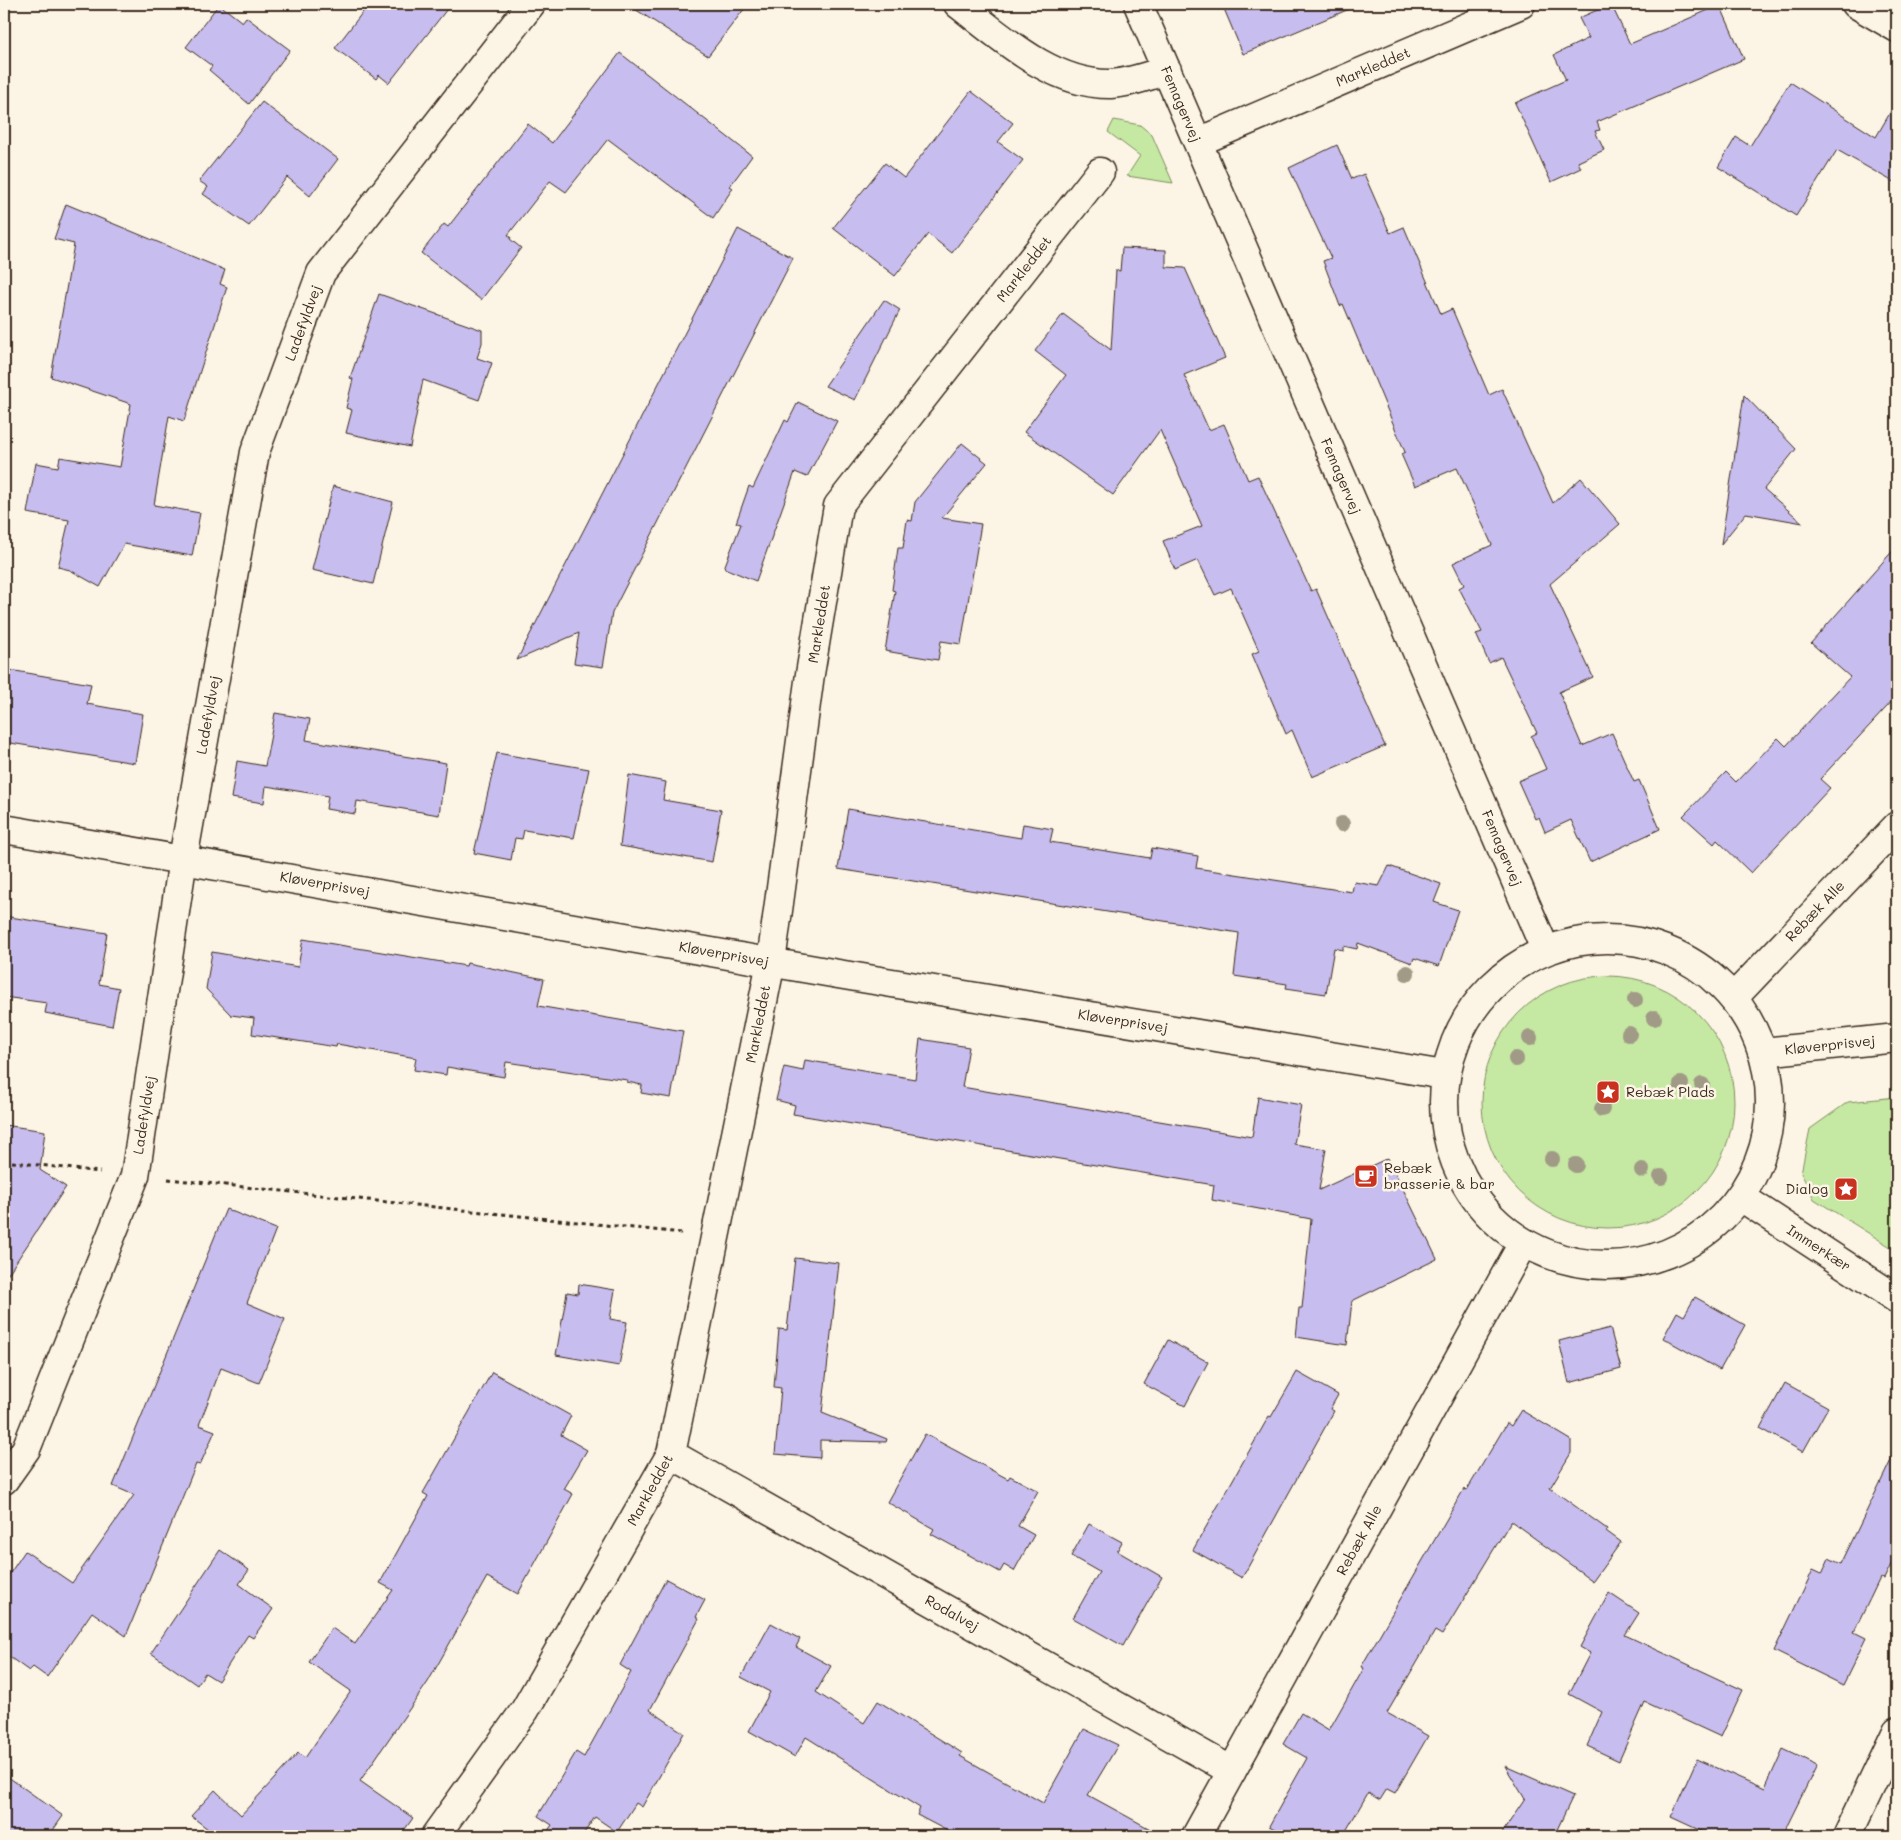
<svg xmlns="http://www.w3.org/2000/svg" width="1901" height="1840" viewBox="0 0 1901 1840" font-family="Mali,sans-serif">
<rect width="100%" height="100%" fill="#fcf5e5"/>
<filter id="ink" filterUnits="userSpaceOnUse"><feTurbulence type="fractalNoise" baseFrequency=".02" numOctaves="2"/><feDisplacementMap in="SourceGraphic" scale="10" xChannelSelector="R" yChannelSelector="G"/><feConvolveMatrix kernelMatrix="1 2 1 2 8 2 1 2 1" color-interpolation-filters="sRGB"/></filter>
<g filter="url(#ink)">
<path fill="#c5e9a3" stroke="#808a60" d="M1114 120 1140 125 1152 135 1173 183 1127 176 1140 156 1108 132Z
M1482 1102a126 126 0 1 1 252 0a126 126 0 1 1-252 0Z
M1897 1097V1251L1814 1199 1801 1173 1810 1129 1848 1102Z"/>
<path fill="#c8bdef" stroke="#3b2a1e" d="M219 4 242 22 246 17 290 50 249 104 209 70 212 66 186 47Z
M369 4H451L389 83 379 75 376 79 335 48Z
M627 4H748L708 56Z
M1222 4H1361L1243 54Z
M1611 4 1630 44 1720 5 1744 59 1597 122 1600 130 1595 131 1604 150 1578 162 1581 168 1551 182 1515 103 1566 80 1554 55 1589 38 1579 18Z
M620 53 752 156 730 186 733 188 713 218 608 139 566 192 550 181 508 235 511 237 510 239 521 248 481 300 421 253 444 224 448 227 528 124 552 143Z
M1790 82 1876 137 1897 101V184L1837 150 1796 216 1718 167 1736 137 1750 146Z
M971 91 1013 123 998 142 1023 160 952 253 928 234 895 276 833 228 885 163 904 178Z
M262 102 338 159 310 196 287 177 249 226 203 194 208 187 199 181Z
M1337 145 1352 179 1364 174 1390 233 1404 227 1441 314 1452 309 1489 395 1502 389 1553 503 1581 478 1620 524 1550 584 1593 677 1559 692 1582 746 1612 733 1634 782 1639 780 1660 829 1590 862 1571 820 1545 832 1539 817 1535 819 1518 781 1546 769 1531 736 1537 733 1501 657 1489 663 1476 634 1482 632 1459 588 1464 585 1453 563 1492 545 1457 468 1415 486 1401 454 1405 452 1343 304 1340 306 1323 261 1331 258 1289 168Z
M66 204 225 270 220 284 227 287 184 421 169 416 154 505 200 513 192 556 124 544 100 587 70 570 58 567 69 520 27 513 36 463 58 467 60 457 120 467 131 404 51 377 74 244 54 239Z
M738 229 793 258 612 613 603 667 574 663 579 633 517 660Z
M1122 248 1166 250V267L1185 268 1225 358 1184 375 1209 430 1224 424 1248 480 1258 476 1311 591 1316 589 1385 746 1312 777 1292 730 1286 734 1252 654 1259 651 1231 588 1215 595 1198 560 1175 570 1163 541 1202 526 1160 430 1113 495 1024 432 1066 375 1035 351 1063 314 1111 350 1116 270 1120 271Z
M379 294 482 330V343L477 358 492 363 479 400 423 380 410 447 346 433 352 410 346 408 353 379 350 378Z
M884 300 900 310 855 400 825 386Z
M1744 395 1796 449 1764 489 1803 523 1746 513 1721 544Z
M798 402 837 421 807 477 795 472 756 581 724 568 741 524 736 523 749 486 753 488 785 420 788 422Z
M962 443 987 463 942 518 981 524 961 644 941 641 938 660 885 651 895 591 892 590 898 548H903L907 520 912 521 915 502Z
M333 486 393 502 373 584 312 570Z
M1897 546V696L1820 779 1830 788 1751 873 1717 840 1714 844 1683 816 1726 772 1736 782 1778 738 1786 746 1850 677 1811 643Z
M4 669 91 684 87 704 143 714 135 763 4 742Z
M275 713 310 719 306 740 446 763 439 815 357 801 355 814 326 809 328 796 266 786 264 803 231 798 237 761 265 766Z
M497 753 589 769 574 838 524 830 522 839 515 838 511 860 474 853Z
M629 775 666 782 663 800 721 810 712 862 620 846Z
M848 809 1021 838 1023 824 1053 829 1050 842 1150 858 1152 848 1198 856 1196 868 1352 892 1354 882 1379 886 1389 866 1441 884 1434 902 1458 910 1439 966 1414 958 1412 963 1358 943 1357 949 1343 946V950L1334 948 1326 994 1286 988 1287 984 1234 976 1239 933 838 869Z
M4 916 107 933 99 984 119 988 112 1026 45 1013 47 1003 4 997Z
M303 939 466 966 467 963 544 979 538 1006 683 1031 671 1098 641 1093 642 1085 627 1082V1080L506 1062 504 1077 447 1067 446 1075 414 1070 416 1058 337 1044 336 1047 252 1034 254 1018 231 1015 206 989 212 952 298 967Z
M920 1039 969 1047 962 1087 1252 1137 1258 1097 1301 1105 1294 1144 1326 1149 1319 1190 1388 1158 1437 1259 1352 1301 1347 1345 1296 1337 1299 1308H1302L1311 1219 1212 1200 1214 1185 793 1114 795 1105 776 1100 784 1067 803 1071 805 1060 915 1079Z
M4 1125 45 1131 40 1170 66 1187 4 1280Z
M226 1209 276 1229 247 1303 285 1319 259 1383 221 1368 199 1425 215 1431 200 1465 196 1464 126 1636 92 1612 47 1677 33 1667 29 1671 4 1653V1582L25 1551 72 1583 134 1495 113 1486Z
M795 1258 839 1263 822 1413 887 1439 886 1442 820 1440V1458L775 1454 781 1388 774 1387 779 1329 787 1330Z
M579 1284 615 1290 610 1319 627 1322 619 1366 556 1355 567 1292 578 1294Z
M1695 1297 1745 1325 1720 1370 1663 1338 1677 1312 1684 1316Z
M1610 1328 1621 1369 1569 1383 1559 1341Z
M1168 1340 1208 1362 1185 1406 1144 1384Z
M492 1372 571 1416 561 1435 587 1450 564 1489 573 1494 518 1594 487 1577 428 1682 360 1781 413 1818 400 1836H217L191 1816 215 1790 241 1815 298 1753 305 1758 351 1691 309 1662 332 1628 355 1644 393 1590 380 1583 428 1496 423 1493Z
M1297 1372 1338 1395 1330 1409 1334 1411 1242 1578 1193 1550 1269 1416 1271 1417Z
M1785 1383 1828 1407 1803 1452 1760 1428Z
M1521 1410 1571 1440V1453L1550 1488 1607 1529 1606 1531 1621 1542 1593 1581 1511 1521 1442 1635 1435 1631 1387 1713 1428 1736 1395 1793 1387 1789 1380 1800 1368 1793 1343 1836H1288L1269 1826 1307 1758 1283 1744 1301 1713 1329 1730 1364 1668 1361 1667 1464 1489 1467 1490 1507 1423 1511 1426Z
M925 1434 1008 1479 1010 1476 1038 1491 1018 1526 1034 1535 1014 1571 1004 1565 1000 1572 931 1534 934 1529 887 1502Z
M1897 1448V1552L1884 1579 1880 1578 1854 1632 1866 1638 1843 1685 1774 1651 1813 1570 1822 1574 1829 1558 1841 1564Z
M1089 1524 1122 1542 1117 1551 1162 1577 1123 1646 1073 1618 1099 1572 1071 1556Z
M220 1550 249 1570 239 1584 273 1609 253 1638 248 1635 218 1681 205 1673 197 1685 151 1653Z
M666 1579 705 1600 696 1617 699 1619 650 1710 684 1733 642 1807 636 1803 617 1832 595 1817 582 1836H544L552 1825 538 1816 576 1752 584 1757 631 1672 620 1665Z
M1609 1593 1639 1613 1625 1635 1743 1690 1721 1737 1645 1702 1619 1761 1587 1746 1602 1712 1569 1694 1590 1653 1580 1647Z
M771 1623 800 1639 796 1647 831 1666 816 1692 864 1723 878 1701 962 1753 960 1756 1043 1803 1084 1729 1118 1745 1088 1795 1163 1836H957L917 1815 920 1808 806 1737 795 1757 749 1731 770 1692 741 1677Z
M1783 1749 1817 1765 1782 1836H1712L1671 1817 1697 1759 1765 1789Z
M1505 1766 1573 1796 1554 1836H1500L1525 1799Z
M4 1774 63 1816 49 1836H4Z"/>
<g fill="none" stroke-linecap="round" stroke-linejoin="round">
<g stroke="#3b2a1e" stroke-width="31">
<path id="minor" d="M958 4C1001 37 1052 85 1111 84 1129 83 1149 76 1167 70
M1138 4 1545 949
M1856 4 1897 28
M1198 142 1521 4
M1734 997 1897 826
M1741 1197 1897 1299
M671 1454 1232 1771
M4 1480 26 1449 135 1176 183 859 255 452 321 273 531 4
M435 1836 525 1710 671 1454 771 962 810 674 838 506 1100 172
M1196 1836 1523 1243
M1847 1836 1897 1731"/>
</g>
<g stroke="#3b2a1e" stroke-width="31">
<path id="tertiary" d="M4 829 838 974 1444 1075
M1444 1102a163 163 0 1 1 326 0a163 163 0 1 1-326 0Z
M1763 1052 1897 1038"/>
</g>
<path stroke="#3b2a1e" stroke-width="3" stroke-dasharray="4 4" stroke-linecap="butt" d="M4 1161 100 1172
M168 1179 682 1233"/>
<use href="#minor" stroke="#fcf5e5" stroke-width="28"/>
<use href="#tertiary" stroke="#fcf5e5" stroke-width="28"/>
</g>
<g fill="#a19a86">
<circle cx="1342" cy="824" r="8"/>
<circle cx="1407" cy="973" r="8"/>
<circle cx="1635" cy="1000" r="8"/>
<circle cx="1654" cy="1018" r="8"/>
<circle cx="1629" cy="1034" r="8"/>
<circle cx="1530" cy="1038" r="8"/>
<circle cx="1516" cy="1059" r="8"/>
<circle cx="1681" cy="1084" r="8"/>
<circle cx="1702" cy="1085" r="8"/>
<circle cx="1602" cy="1109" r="8"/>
<circle cx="1552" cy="1159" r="8"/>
<circle cx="1576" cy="1165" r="8"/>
<circle cx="1642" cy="1170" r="8"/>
<circle cx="1661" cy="1177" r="8"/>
</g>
</g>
<defs>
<g id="sight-square" transform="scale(1.25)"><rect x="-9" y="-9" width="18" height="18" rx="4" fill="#c8321e" stroke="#fcf5e5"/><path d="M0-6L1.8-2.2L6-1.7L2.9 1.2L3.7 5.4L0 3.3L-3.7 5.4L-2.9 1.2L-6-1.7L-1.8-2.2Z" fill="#fff"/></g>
<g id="cafe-square" transform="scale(1.25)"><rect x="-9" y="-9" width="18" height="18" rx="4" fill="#c8321e" stroke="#fcf5e5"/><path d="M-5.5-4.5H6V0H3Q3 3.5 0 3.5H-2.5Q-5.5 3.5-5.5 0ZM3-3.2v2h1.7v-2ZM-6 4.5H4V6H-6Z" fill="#fff"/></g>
</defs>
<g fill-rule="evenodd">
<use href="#sight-square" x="1608" y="1092"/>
<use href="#cafe-square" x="1366" y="1176"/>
<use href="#sight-square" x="1846" y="1189"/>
</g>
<g text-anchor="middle" stroke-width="5" stroke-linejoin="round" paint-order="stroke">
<g font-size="14" fill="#3b2a1e" stroke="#fcf5e5">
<text transform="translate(1373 67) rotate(-23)" y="5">Markleddet</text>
<text transform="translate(1181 104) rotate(67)" y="5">Femagervej</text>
<text transform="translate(1024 269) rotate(-52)" y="5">Markleddet</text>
<text transform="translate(303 323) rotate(-70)" y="5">Ladefyldvej</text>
<text transform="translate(1341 476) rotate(67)" y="5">Femagervej</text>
<text transform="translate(819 624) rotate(-81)" y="5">Markleddet</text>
<text transform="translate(208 715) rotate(-80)" y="5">Ladefyldvej</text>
<text transform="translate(1502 848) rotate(67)" y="5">Femagervej</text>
<text transform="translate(325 884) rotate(10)" y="5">Kløverprisvej</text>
<text transform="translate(1815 911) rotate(-46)" y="5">Rebæk Alle</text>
<text transform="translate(724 954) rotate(10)" y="5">Kløverprisvej</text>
<text transform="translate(1123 1021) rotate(9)" y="5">Kløverprisvej</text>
<text transform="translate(758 1024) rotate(-79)" y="5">Markleddet</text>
<text transform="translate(1830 1045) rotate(-6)" y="5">Kløverprisvej</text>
<text transform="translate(144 1115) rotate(-81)" y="5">Ladefyldvej</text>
<text transform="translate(1819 1248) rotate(33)" y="5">Immerkær</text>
<text transform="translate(650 1490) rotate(-61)" y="5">Markleddet</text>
<text transform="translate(1359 1540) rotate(-61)" y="5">Rebæk Alle</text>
<text transform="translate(952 1613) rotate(29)" y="5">Rodalvej</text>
</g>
<g font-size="14" fill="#3b2a1e" stroke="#fcf5e5" text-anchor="start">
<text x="1626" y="1097">Rebæk Plads</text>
<text x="1384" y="1173">Rebæk<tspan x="1384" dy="16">brasserie &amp; bar</tspan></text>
<text x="1828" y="1194" text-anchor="end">Dialog</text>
</g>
</g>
<rect width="1901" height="1840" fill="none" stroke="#fcf5e5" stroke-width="20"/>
<rect x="10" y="10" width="1881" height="1820" fill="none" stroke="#3b2a1e" stroke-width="2" filter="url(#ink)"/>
</svg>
